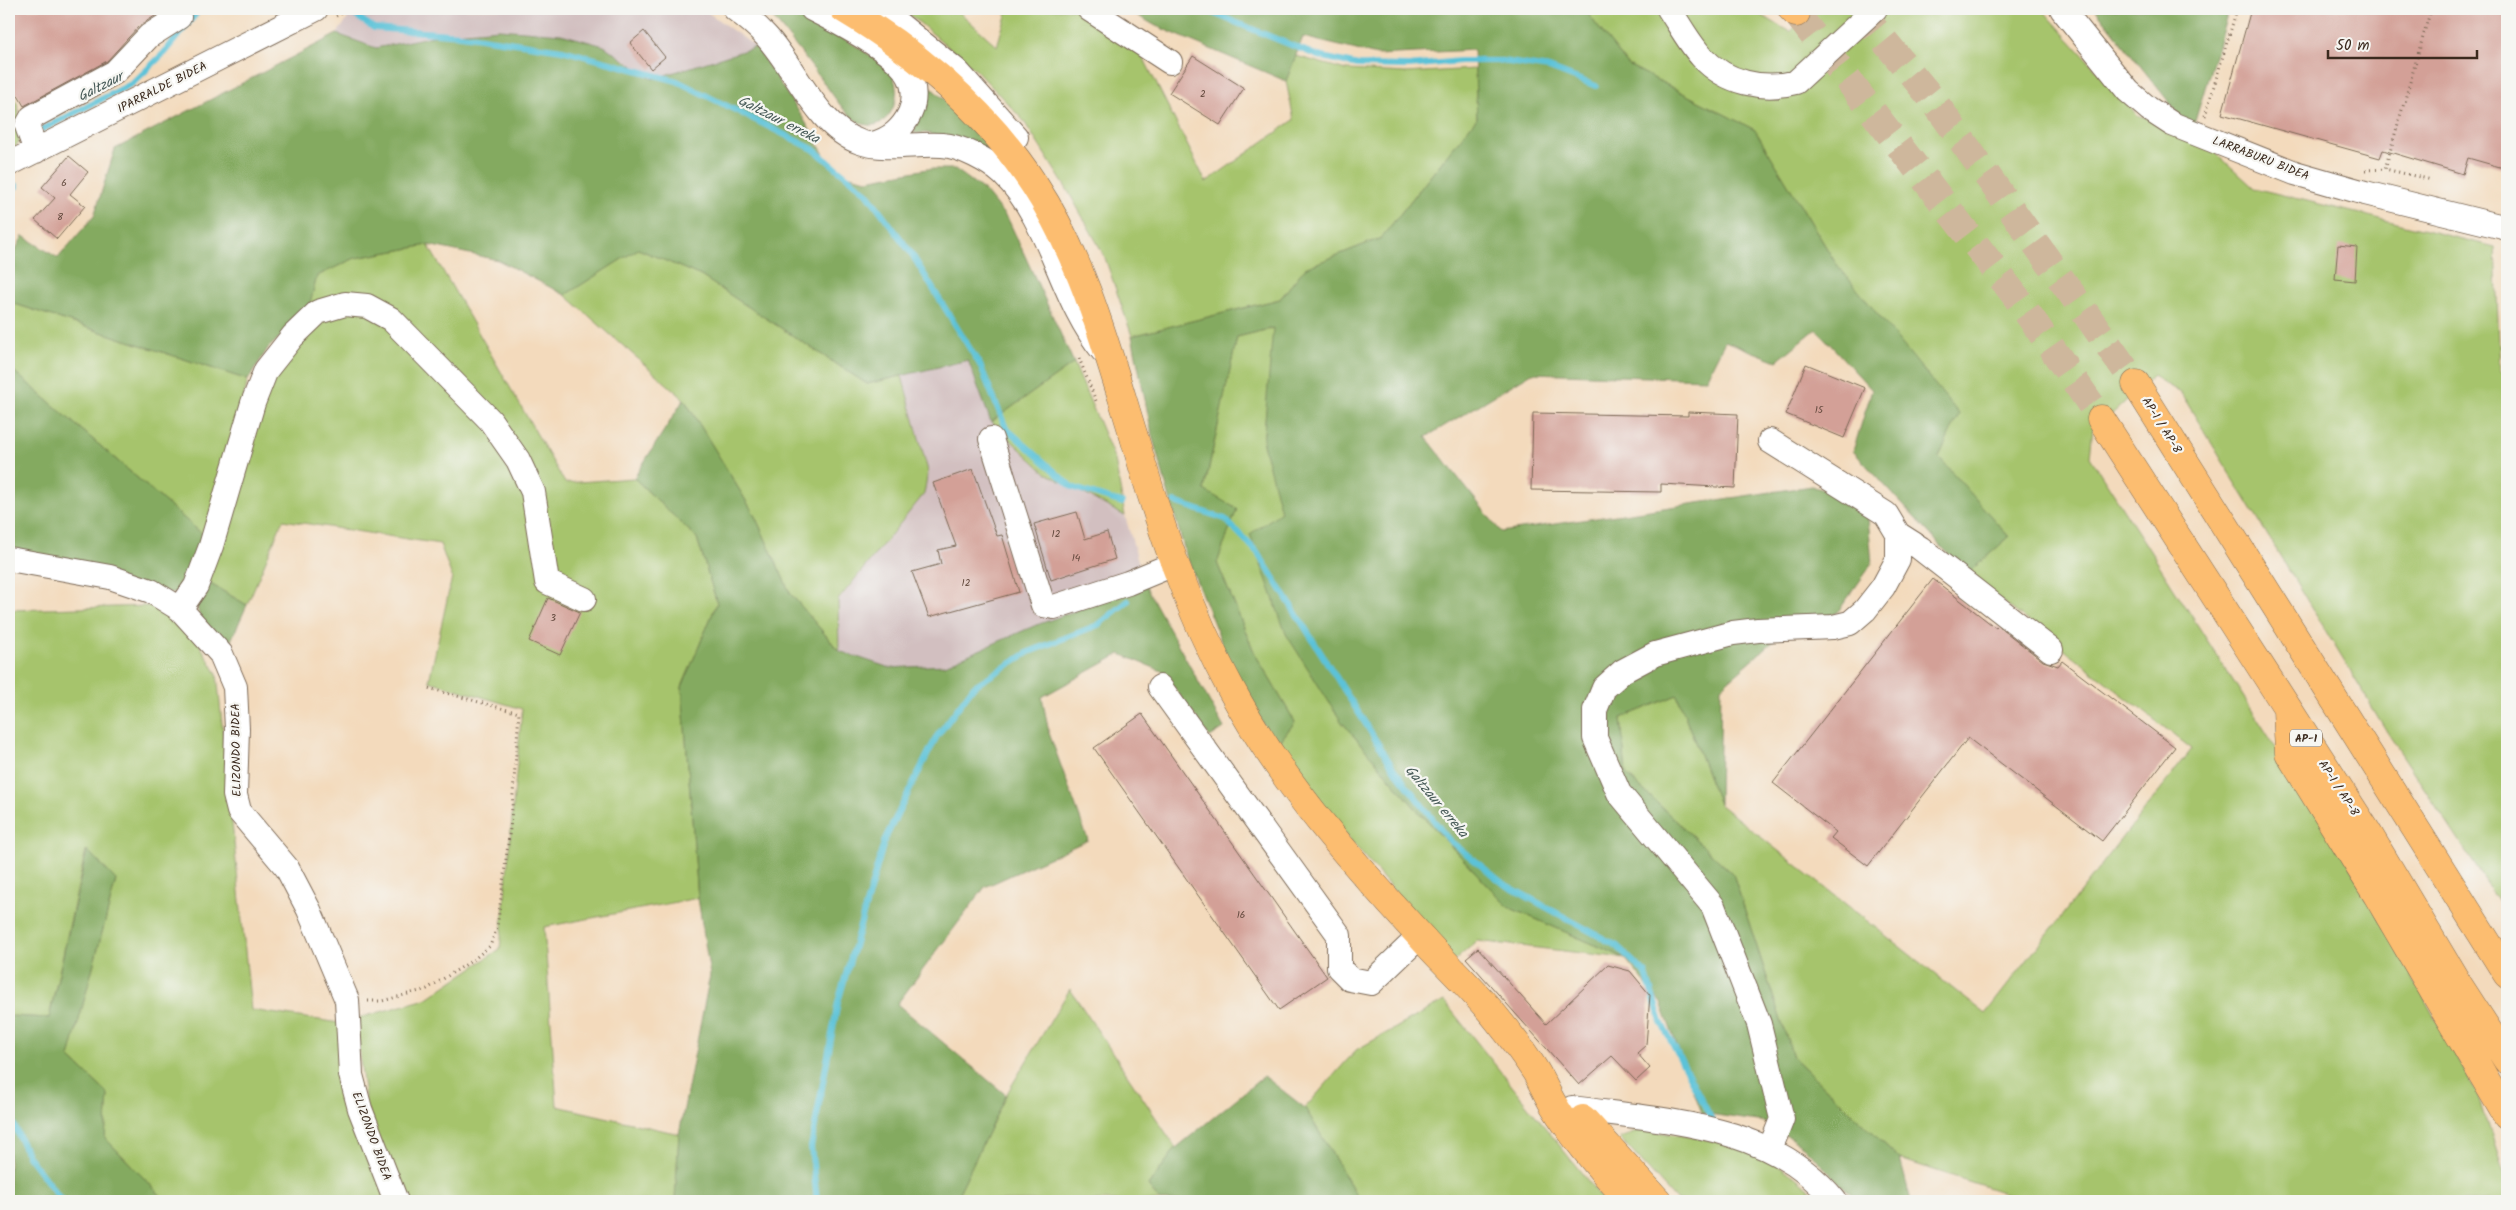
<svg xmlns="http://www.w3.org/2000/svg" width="2516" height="1210" viewBox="0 0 2516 1210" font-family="Kalam,sans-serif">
<rect width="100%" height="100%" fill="#f6f6f2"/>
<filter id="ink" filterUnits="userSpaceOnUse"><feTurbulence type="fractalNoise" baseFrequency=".02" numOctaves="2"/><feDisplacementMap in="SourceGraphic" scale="10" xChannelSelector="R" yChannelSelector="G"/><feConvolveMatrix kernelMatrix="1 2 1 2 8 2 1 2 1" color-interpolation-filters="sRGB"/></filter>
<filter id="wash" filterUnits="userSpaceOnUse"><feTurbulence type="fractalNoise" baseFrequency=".0096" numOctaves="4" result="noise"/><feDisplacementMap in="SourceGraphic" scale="20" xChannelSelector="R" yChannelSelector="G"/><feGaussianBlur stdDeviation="1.12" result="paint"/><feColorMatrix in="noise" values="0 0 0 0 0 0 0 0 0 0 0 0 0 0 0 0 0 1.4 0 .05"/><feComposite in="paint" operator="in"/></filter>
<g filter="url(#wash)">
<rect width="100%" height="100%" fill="#f3dabc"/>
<path fill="#d2bfc0" d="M365 9H703L756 47 652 79 604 46 443 34 376 48 337 34 348 18Z
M968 360 991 422 1046 473 1125 516 1145 585 1034 626 945 665 890 668 839 651 838 601 924 494 928 471 902 376Z"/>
<path fill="#a6c46c" stroke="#707745" d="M903 9H956L997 46 1008 9H1076L1140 51 1206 182 1294 120 1286 81 1296 56 1346 70 1406 73 1475 69 1477 118 1381 238 1305 268 1280 299 1132 336 1104 255 1068 191 1023 120 976 70Z
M1584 9H1751L1790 32 1813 9H2042L2137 115 2192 131 2254 188 2495 247 2500 370 2507 377V896L2502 906 2389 735 2181 393 2153 376 2113 413 2093 426 2090 457 2342 851 2479 1097 2507 1183V1201H2030L1900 1159 1793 1057 1733 874 1626 774 1621 718 1677 695 1719 804 1985 1014 2192 749 1967 574 2009 537 1938 457 1835 262 1755 130 1628 65Z
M9 90 17 103 22 137 13 150 9 152Z
M428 245 565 483 634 478 697 538 717 603 682 687 698 898 544 927 557 1106 679 1134 675 1201H403L366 1106 355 1019 426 999 500 949 522 709 429 681 452 577 440 544 283 520 247 605 207 582 260 402 301 336 317 276 355 258Z
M638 249 701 276 867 384 902 376 928 471 924 494 838 600 839 651 790 593 754 514 684 399 565 295Z
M9 302 248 380 208 539 9 367Z
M1274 328 1263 444 1341 721 1417 810 1508 907 1625 958 1477 941 1454 961 1333 820 1276 746 1295 722 1255 654 1217 563 1237 509 1204 491 1237 337Z
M1074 363 1115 460 1125 516 1046 473 991 422Z
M149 606 175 620 197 640 217 674 251 1010 340 1023 388 1201H166L105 1138 108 1094 69 1057 116 880 86 850 49 1018 9 1016V610Z
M1070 989 1176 1148 1148 1186 1160 1201H955L1006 1095Z
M1444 1001 1604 1201H1360L1305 1108 1356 1050Z
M1642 1130C1717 1141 1766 1142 1821 1201H1677L1620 1138Z"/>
<path fill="#84aa60" stroke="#606a3f" d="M762 9C768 9 775 8 781 9 799 11 884 59 892 74 906 100 884 138 857 121 844 113 834 96 824 83 808 62 792 41 775 20Z
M1126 9H1584L1628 65 1755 130 1835 262 1959 414 1939 457 2009 537 1967 574 1853 451 1872 390 1816 329 1777 361 1725 341 1706 379 1532 373 1426 437 1501 532 1812 486 1867 505 1872 564 1837 613 1791 626 1721 687 1719 804 1677 695 1621 718 1626 774 1733 874 1793 1057 1900 1159 1911 1201H1857L1803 1146 1764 1122 1702 1113 1661 1003 1625 958 1508 907 1417 810 1341 721 1286 634 1250 534 1281 512 1263 444 1273 328 1237 337 1204 490 1237 509 1217 563 1255 654 1295 722 1276 746 1237 681 1186 555 1153 439 1132 336 1280 299 1305 268 1381 238 1477 118 1474 50 1377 55 1303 37 1286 81 1156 26Z
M2095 9H2229L2192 131Z
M499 29 561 34 604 46 652 79 756 47 803 118 826 158 846 175 867 180 927 169H955L985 191 1009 221 1074 363 991 422 968 360 867 384 701 276 638 249 565 295 498 260 428 245 355 258 317 276 308 312 268 348 248 380 9 302V262L23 236 58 258 94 216 115 149 337 34 376 48 443 34Z
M924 82 950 104 987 145 983 151 927 133H913L924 109Z
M9 367 208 539 182 591 169 593 9 552Z
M684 399 754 514 790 593 839 651 890 668 945 665 1034 626 1145 585 1224 728 1210 737 1162 671 1120 654 1042 697 1049 733 1088 840 985 887 897 1004 1006 1095 955 1201H675L679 1134 710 975 698 898 682 687 717 603 697 538 634 478Z
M207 582 247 605 228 647 199 615 197 606Z
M87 850 116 880 69 1057 108 1094 105 1138 166 1201H9V1016L49 1018Z
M1264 1076 1305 1108 1360 1201H1160L1148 1186 1176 1148Z"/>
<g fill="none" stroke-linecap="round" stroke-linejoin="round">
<path stroke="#5bc2d8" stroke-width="6" d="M1203 9 1318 56 1358 65 1409 66 1460 61H1502L1549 68 1596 86
M356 16 374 28 461 35 562 50 677 81 813 149 867 193 911 253 980 365 1006 428 1072 487 1122 503
M43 129 133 83 163 54 200 9
M9 190 17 186
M1175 502 1225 519 1258 553 1394 769 1449 840 1504 884 1617 946 1646 974 1661 1022 1712 1120
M9 1114 28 1156 62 1201
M817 1201 811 1147 838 1002 885 839 937 736 974 686 1029 652 1098 625 1128 601"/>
</g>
<g id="blocks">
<path fill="#d3a097" d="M9 9H166L139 26 107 61 24 106 9 80Z
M2251 9H2507V169L2468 158 2463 174 2383 150 2380 158 2222 114Z
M644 31 665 57 651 69 630 43Z
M1193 56 1244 88 1220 125 1169 93Z
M69 156 88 172 70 194 85 206 57 239 35 220 55 198 42 187Z
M2338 245 2357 247 2355 281 2335 279Z
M1806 364 1865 388 1844 438 1786 414Z
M1688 412 1738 414 1735 488 1661 484V492L1531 490 1533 413 1688 416Z
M973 469 997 536 1002 535 1019 592 929 617 912 572 941 564 938 550 956 546 933 483Z
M1077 512 1085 539 1107 532 1115 559 1051 580 1034 524Z
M1933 579 1996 628 1998 626 2043 661 2058 666 2062 661 2175 747 2102 841 1968 738 1868 866 1831 838 1836 832 1773 783Z
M548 598 580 612 560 655 529 641Z
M1142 714 1327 977 1279 1010 1094 748Z
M1478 948 1546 1024 1608 965 1630 971 1650 995 1646 1045 1637 1053 1650 1068 1636 1081 1612 1056 1579 1085 1466 958Z"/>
</g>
</g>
<g filter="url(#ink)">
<use href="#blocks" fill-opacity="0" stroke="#7b6855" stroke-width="1"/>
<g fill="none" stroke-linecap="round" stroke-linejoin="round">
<path stroke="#ceb79c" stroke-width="28" stroke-dasharray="28 14" stroke-linecap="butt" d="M1858 9 1933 100 2136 384
M1796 13 2017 298 2101 419"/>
<g stroke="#7b6855" stroke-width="26">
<path id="minor" d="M735 9C746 17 757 26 766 36 795 67 818 128 860 142 888 151 914 143 942 145 961 146 989 161 1003 174 1051 220 1060 299 1103 351
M812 9C836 21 896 52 909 76 915 87 915 102 910 113 902 130 890 139 873 144
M880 9 957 71 1016 137
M1089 9 1170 62
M1669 9C1679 24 1689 43 1702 57 1726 83 1763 91 1796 82L1875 9
M2062 9 2128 91 2149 109 2172 124 2295 173 2365 193 2507 228
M36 151 27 126 32 117 115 72 149 36 179 17
M9 164 316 9
M991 439 1043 605 1054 607 1128 583 1174 564
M1770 441 1886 514 1898 534V559L1883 587 1865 610 1850 623 1833 627 1758 630 1733 633 1655 654 1623 671 1604 688 1595 710V738L1619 793 1713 906 1759 1024 1782 1119 1770 1149
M1898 534 1920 548 2051 650
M9 559 110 577 151 591 180 609 221 654 235 687 237 729 235 795 239 811 287 868 309 910 347 1000 351 1075 360 1109 396 1201
M180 609 196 586 211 546 253 403 266 370 293 336 318 312 345 304 367 306 391 319 490 420 518 460 533 492 547 582 584 599
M1160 687 1339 935V968L1350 979 1371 983 1420 936
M1572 1108C1664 1121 1772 1123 1835 1201"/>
</g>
<g stroke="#7b6855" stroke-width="29">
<path id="major" d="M844 9C919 54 987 112 1035 186 1084 261 1108 353 1134 437 1159 524 1188 610 1231 689 1281 782 1351 861 1422 938 1446 965 1474 990 1497 1019 1510 1035 1524 1053 1536 1072 1542 1082 1547 1094 1553 1104 1574 1139 1602 1171 1630 1201
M1583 1119 1658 1201"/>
</g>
<g stroke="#7b6855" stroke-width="29">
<path id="highway" d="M1792 9 1796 13
M2136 384 2507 974
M2101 419 2366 830 2456 981 2507 1060
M2287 710 2289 753 2377 895 2507 1116"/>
</g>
<path stroke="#7b6855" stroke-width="3" stroke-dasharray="1 4" stroke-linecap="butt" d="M2431 9 2385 169 2432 180
M336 16 351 9
M2205 116 2237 9
M2366 170 2385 169
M1079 358 1096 401
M368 1001H382L427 989 473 960 490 946 497 928 511 821 519 713 428 688"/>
<use href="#minor" stroke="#fff" stroke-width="24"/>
<use href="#major" stroke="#fcbd6f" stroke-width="28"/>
<use href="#highway" stroke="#fcbd6f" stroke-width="28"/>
</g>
</g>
<g text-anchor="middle" stroke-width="4.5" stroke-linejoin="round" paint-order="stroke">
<g font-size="10" fill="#61483c">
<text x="1203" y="97">2</text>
<text x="64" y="186">6</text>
<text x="60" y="220">8</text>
<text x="1819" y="413">15</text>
<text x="1056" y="537">12</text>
<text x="1076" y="561">14</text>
<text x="966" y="586">12</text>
<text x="553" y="621">3</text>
<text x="1241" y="918">16</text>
</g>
<rect fill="#f6f6f2" stroke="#73675e" stroke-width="1" x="2290" y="729.5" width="32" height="17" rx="4"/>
<g font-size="11" font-weight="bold" fill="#3b2a1e">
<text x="2306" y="742">AP-1</text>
</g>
<g font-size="12" fill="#3b2a1e" stroke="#f6f6f2">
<text transform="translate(162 87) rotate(-27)" y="4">IPARRALDE BIDEA</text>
<text transform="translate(2261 158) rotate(21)" y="4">LARRABURU BIDEA</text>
<text transform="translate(2162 425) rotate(58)" y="4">AP-1 / AP-8</text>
<text transform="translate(236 750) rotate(-91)" y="4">ELIZONDO BIDEA</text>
<text transform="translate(2339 788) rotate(57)" y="4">AP-1 / AP-8</text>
<text transform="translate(372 1136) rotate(70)" y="4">ELIZONDO BIDEA</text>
</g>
<g font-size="14" font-style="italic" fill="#455856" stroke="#f6f6f2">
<text transform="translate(100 86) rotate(-27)" y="5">Galtzaur</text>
<text transform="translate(779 119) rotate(27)" y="5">Galtzaur erreka</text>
<text transform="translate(1437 801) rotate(50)" y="5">Galtzaur erreka</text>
</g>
</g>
<rect width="2516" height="1210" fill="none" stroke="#f6f6f2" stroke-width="30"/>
<path d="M2328 50v8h149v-8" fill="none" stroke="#3b2a1e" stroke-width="2.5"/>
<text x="2336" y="50" font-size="15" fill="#3b2a1e" stroke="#f6f6f2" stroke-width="4" paint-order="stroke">50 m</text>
</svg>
